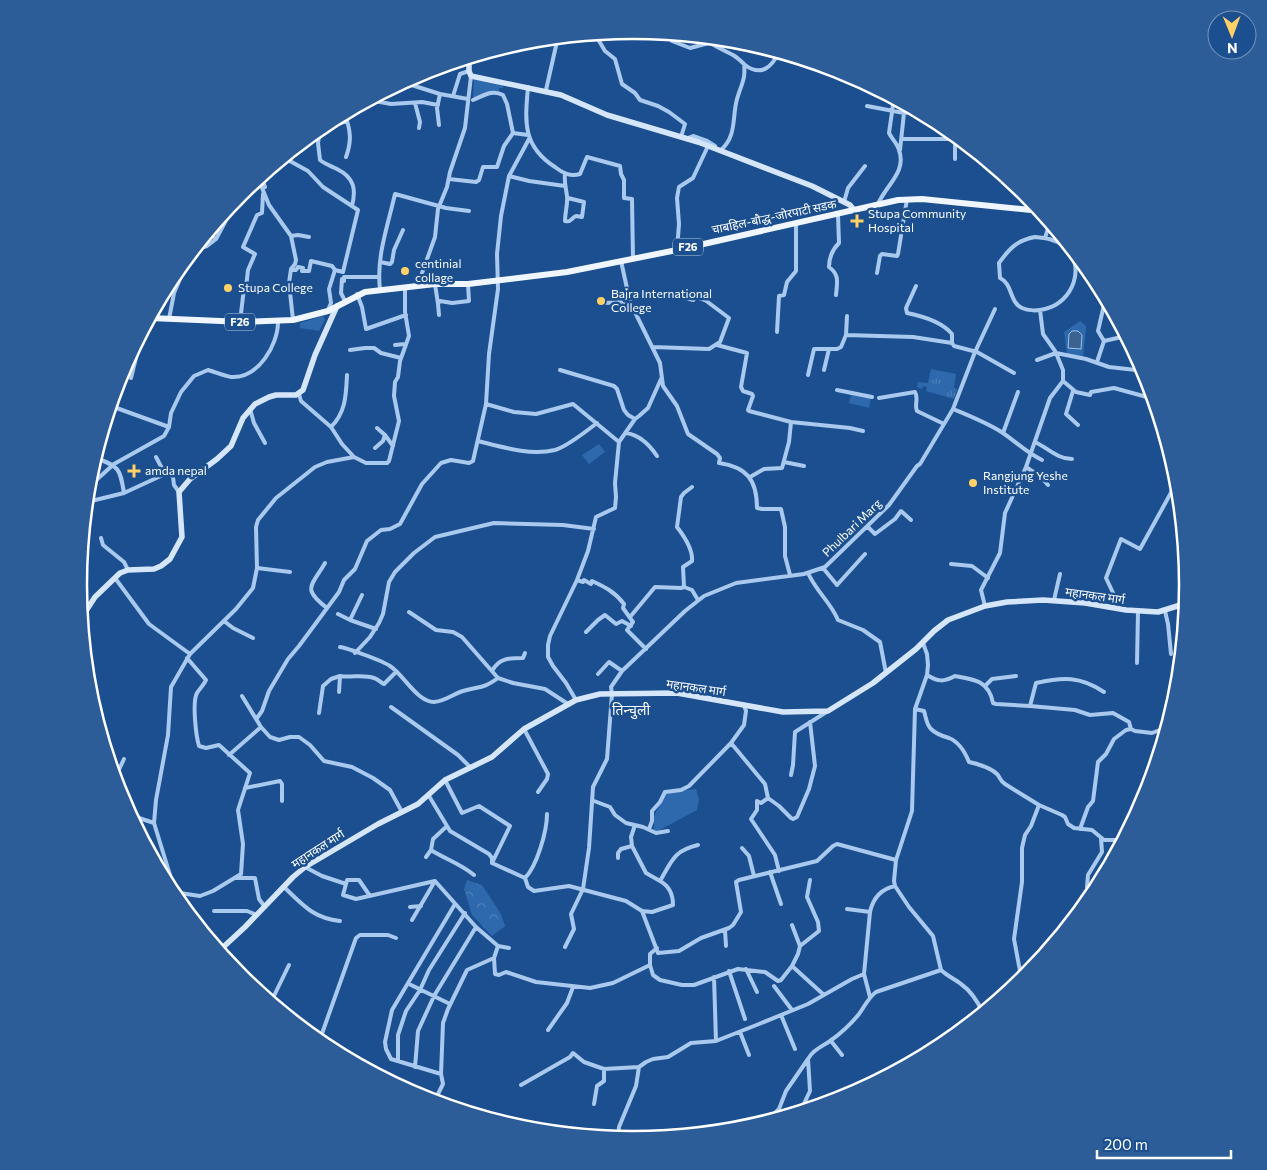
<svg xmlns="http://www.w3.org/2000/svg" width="1267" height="1170" viewBox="0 0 1267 1170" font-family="Commissioner,'Noto Sans Devanagari',sans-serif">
<defs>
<pattern id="grass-tufts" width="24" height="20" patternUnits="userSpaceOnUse" patternTransform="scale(1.25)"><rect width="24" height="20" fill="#2e69ad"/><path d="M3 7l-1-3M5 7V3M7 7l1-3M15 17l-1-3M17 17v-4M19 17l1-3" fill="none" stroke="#4d80b9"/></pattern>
<pattern id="forest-crowns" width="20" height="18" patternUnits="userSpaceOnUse" patternTransform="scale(1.25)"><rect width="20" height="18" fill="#2e69ad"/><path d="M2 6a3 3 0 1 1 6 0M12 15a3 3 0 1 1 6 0" fill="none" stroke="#4d80b9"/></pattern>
</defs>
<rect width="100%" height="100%" fill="#1b4f8f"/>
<path fill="url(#grass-tufts)" d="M931 369 956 374 954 388 957 389 954 399 926 391 927 387 923 386 922 389 917 387 918 382 928 383Z
M851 395 871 398 869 408 849 403Z"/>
<path fill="url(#forest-crowns)" d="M467 880 482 885 501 914 505 926 492 936 472 915 464 889Z"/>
<path fill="#2e69ad" d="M474 78 503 84V88H499V93L473 100Z
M323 316 325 320 319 331 300 328V323Z
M1080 321 1086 326V329L1083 357 1067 354 1064 332Z
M599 444 605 452 589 464 582 455Z
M696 789 699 800 697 810 654 833V816L666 792Z"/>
<path fill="#3c6290" stroke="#9cc4f0" d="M1072 331H1078L1082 335 1081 349 1068 348 1069 334Z"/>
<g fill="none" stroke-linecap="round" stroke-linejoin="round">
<path stroke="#a9c9ee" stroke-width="4" d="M595 34 605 51 615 59 622 84 635 93 640 100 658 106 669 112 685 124 681 137
M702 37C711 45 722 49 733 55 738 58 741 61 745 65 761 77 772 67 779 52
M672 41 690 48 709 43
M783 53 799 61H807
M461 60 469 63
M402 82 440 94 468 99
M528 87C525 121 522 146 555 167 563 173 570 177 580 174L587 157 620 166 621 174 624 180V198L632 199 633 259
M546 90 558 37
M453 96 460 74 469 71
M369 100 391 104 422 102 438 105
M415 103 420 122 419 128
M867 106 904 113 919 111
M439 125 437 108 440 94
M946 127V139
M317 130 347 121 348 111
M320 130 318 143 320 160C325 164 331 166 337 169 355 178 356 190 352 206
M513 133 528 135
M688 138 693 136 707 141 715 146
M902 139H960
M955 139V159
M721 150C737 136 732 117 737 99 741 85 746 79 744 64
M900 150 904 113 907 105
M346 157C351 143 351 134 347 121
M280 161 288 160 308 171 323 187 358 210 343 272 335 270 329 289 331 303 328 310
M565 174C564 182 566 188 567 196 568 203 565 213 565 221 571 223 571 218 576 216L582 217 584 202 568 198
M261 176 265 187
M509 176 529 181 565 186
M258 178 269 205 291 236 296 260 295 264 291 269 289 283 293 320
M449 179 476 182 479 180 483 167H497L504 146 513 133 507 104 503 95C492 89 483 96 473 100
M844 202 848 188 865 166
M878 204C886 185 907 172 899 150 897 143 892 139 889 133L894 98
M208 233 216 239
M291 236 298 235 309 237
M1035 237C1045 238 1055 239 1064 246 1087 265 1073 303 1045 309 1038 311 1028 311 1022 308 1009 302 1013 284 1000 278L999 263C1009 249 1017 240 1035 237Z
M1045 238 1050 222
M194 250 207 246 216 239 240 194
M677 250 679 224 677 198 679 187 693 178 708 146
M621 261 630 302 660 363 663 386 677 406 688 434 717 454 720 458 719 463C746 467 757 479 757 508L762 509H781L785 527V556L790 575
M380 262 390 264 392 262 394 250 403 230
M291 270H296L298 267 303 268 302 271H309L311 261 332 266 335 270
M877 273 880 256 882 254 897 256 898 254 907 199
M342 279 341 293 345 301
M342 281H344V277H379
M435 284 438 304
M916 286 906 308 907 313C922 316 942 322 952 334V343L954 346 977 352 1014 373
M417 287 435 237 438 209 447 187 450 172 465 128 471 76
M380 289C376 257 388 225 395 194L446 208 469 211
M357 294 362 307 366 329 406 315
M836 295C837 283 840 275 829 267 829 257 832 250 839 243L838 215
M602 303 630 302
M1040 310 1043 334 1055 351
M439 315 438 304 440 301 452 303 469 301 468 284
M169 319 174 293 183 272 182 264
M240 322 244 288H246L248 270 255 254 243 247 257 215 262 213 263 194
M777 332 779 296 784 295 787 282 796 271V223
M846 335 913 337 952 343
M1104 341 1126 336
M395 345 405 344
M717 345 747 353 741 387 743 391 752 394 753 396 748 410 749 411 791 422 789 442 782 468 764 469 750 477
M653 347 709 349 720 342 729 318 705 300 696 297 693 300 679 296V294L666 292
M350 350 365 348H374L381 353 401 358
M1056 353 1063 370V381L1076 392 1090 395 1091 392 1114 388 1154 399
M1037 360 1056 353 1086 359 1109 367 1145 371
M1097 362 1104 341 1098 331 1106 296
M560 370 614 386 617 389 624 410 628 415 635 419
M824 370 829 349
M808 375 814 349H837L841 347 846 335 847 316
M131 378 142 334
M837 390 872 397
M1073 391 1066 414 1078 425
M299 394 301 401 331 427 342 444 354 457
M879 398 915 392C919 398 914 405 917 411L944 424
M486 404 514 412 536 414 573 404 619 442
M111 406 169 427
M250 409 254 423 265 443
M953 409C970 416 988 423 1003 433 1016 442 1027 453 1042 460
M791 422 850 428 863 431
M331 427C346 412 346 395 347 375
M377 428 385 435 393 446
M626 433C640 435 649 444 657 456
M1003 433 1018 392
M478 441C502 447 530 456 555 450 566 447 588 430 597 423
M1035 442C1048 448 1057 459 1072 459
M375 448 383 441 385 435
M156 457 165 474
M95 458C119 466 120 468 124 493
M1170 461V470L1178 477
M784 462 804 466
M1026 467 1041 477 1048 485
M88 484 93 483 114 464 164 436 169 427 171 413 181 392 194 376 208 370C215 372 224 376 231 377 258 379 278 345 278 322
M692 487 684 493 681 497 677 527C684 536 693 550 692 561L683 567 684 587 692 590 698 600
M87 502 124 493 165 474H170L173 477 174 485 179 492
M868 527 875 534 895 519 901 511 911 520
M101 538 103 545 124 562 128 570
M325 563C312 586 301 588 327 608
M951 564 972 566 988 578
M257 568 290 572
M823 568 837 585 865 554
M808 573C816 591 831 603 838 620L863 630 880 642 886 673
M115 578 149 624 190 654
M577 580 583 582 584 580 591 584 592 581C605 587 615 592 624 604L623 608 633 622 627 630 646 649
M80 599 90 605
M1054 600 1060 574
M985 606 981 590 1000 553 1005 513 1026 467 1050 398 1063 381
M1113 608 1115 597 1106 578 1121 539 1140 549 1178 480
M1165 611 1168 624 1171 654
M409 612 436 630 453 632 462 637 498 678 513 683 545 689 568 704
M338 614 350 620 376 629
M630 617 655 587 681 588 684 587
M350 620 362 595
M224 621 233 628 253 638
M586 632 598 620 605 615 616 624 622 621 631 626
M923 643 927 654 928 665 927 675 915 709 912 811 896 860 894 881 895 886 909 907 933 936 941 970C947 976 955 979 961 984 971 991 978 1002 983 1013
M340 647C347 648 383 661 390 666 403 674 417 702 434 702 446 701 453 694 463 691 480 686 483 689 498 678
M355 653 370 637 379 623 383 614 389 582 395 572 414 553 435 537 494 523 563 525 594 529
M1137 663 1138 612
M492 671C499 658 509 658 523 658L525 653
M598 674 609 662 622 671
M927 675C938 682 944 682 955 676 974 679 989 681 993 703L996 704 1030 706 1036 683C1063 677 1080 676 1104 692
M986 685 992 679 1016 676
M339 692 340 676C351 678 363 674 374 678 378 679 381 683 384 684L396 672
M242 696 261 727 270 737 279 740 290 737H299L310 745 324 761 352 767 373 778 390 790 402 812
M576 700 566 683 553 666 548 657V645L550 636 577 580 588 551 596 517 615 508 616 497 615 483 619 442 635 419 639 416 648 408 661 379
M1030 706 1075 710 1090 715 1113 713 1129 722 1131 729
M391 707 458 755 470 767
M915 709 924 711C926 717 926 724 931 729 936 734 942 736 949 738 959 742 965 752 969 762 978 764 990 767 997 774 1000 777 1000 781 1005 784L1039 805 1062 815 1065 817 1068 824 1074 828 1092 830 1104 840H1123
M319 713 323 686 331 679 340 676
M257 718 262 711 269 691 288 659 299 646 339 592 344 580 355 569 367 541 381 530 390 529 400 524 422 484 441 463 451 460 469 463 473 461 486 404 489 354 498 289 497 254 501 216 509 176 529 139
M524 729 548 774 547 779 538 792
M731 743 765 784 768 798 761 803 757 801V810L751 819 775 855 779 871
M107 752 109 758
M229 755 261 727
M791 775 793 765 795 732 828 711
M115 778 124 759
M445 780 462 813 479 806 510 826 492 863
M245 788 280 781 282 784V801
M429 796 450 831 489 854 492 858V863L525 878
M768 798 779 806 791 818 793 819 797 817 809 789 815 766 810 722
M594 801 610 807 615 815 626 823 643 827 656 833 668 831
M547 814C547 831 537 866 525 878L528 887 534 891 569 886 626 901 642 911 658 953 679 951 701 938 729 928 733 925 741 912 736 882 739 880 817 861 833 846 837 844 896 860
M130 815 154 823
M635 825 631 837 632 846 646 873 660 881C672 861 673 851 698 845
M649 829 652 821V811L660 802 665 792 681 790 689 786 731 743 744 725 746 711 744 705
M1080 829 1088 807 1093 801 1098 762 1106 754 1114 739 1126 730 1131 729 1135 731 1152 733 1168 727
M742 848 749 856 754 876
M431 850 433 839 447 826
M426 857 431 850C445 859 461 864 474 875
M618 858V853L621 849 632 846
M305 867 322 876 346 884 343 895 356 899 435 881 476 927 498 946 509 948
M770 872 781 904
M236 878H255L259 899 265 907
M810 880 807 897 818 922 819 931 800 946 798 954 792 966 824 995
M346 884 347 880H359L370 896
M284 887C303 905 313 918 340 921
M1087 887 1088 875 1102 852 1101 838
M173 892 200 896 213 891 241 874 243 844 238 810 250 773 219 745 206 748 199 746C196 736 192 702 197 693 200 688 204 685 206 680L187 658
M173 894 170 875 154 823 156 800 168 735 171 687 190 654 236 609 253 588 257 568 256 527 258 520 276 498 315 467 327 462 354 457 366 463H387L389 461 399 421 394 396 395 382 398 377 400 361 409 336 405 312V288
M410 907 421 906
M847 909 870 912
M214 911H247L257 915
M642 911 652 912 673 905C673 894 669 886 660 881
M412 920 435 881
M792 925 800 946
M725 930 726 946
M565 947 574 929 571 914 583 889 589 848 593 787 607 759 612 694 611 687 622 671 685 611 704 596 736 583 804 574 825 567 889 505 917 466 920 464 953 409 975 352 995 309
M657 948 650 954V965L653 975 660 980 682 985H694L738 969 765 972 778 981 781 980 792 966
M494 958 495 974 499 975 506 972 536 982 590 988 613 983 650 965
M746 969 757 992
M729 971 745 1019
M1031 971H1020L1014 939 1022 882V848L1025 835 1031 826 1039 805
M714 977 716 1041
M409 984 450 1004
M774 986 792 1010
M1013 988 1020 971
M870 997 864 974 870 912C873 898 881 889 895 886
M271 1002 289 965
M781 1015 795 1049
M548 1030 567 1003 573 987
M740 1032 749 1055
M831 1041 842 1055
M319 1042 356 938 360 935H388L396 938
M917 1060V1057
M398 1061V1035L406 1011 420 990 429 970 465 913
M415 1067 418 1031 434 996 476 927
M441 1074 443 1023 448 1009 467 970 494 958 498 946
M521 1085 570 1057 573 1053 584 1062 604 1069 639 1067
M434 1102 443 1084 441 1074 391 1059 386 1049 385 1042 392 1010 455 904
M594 1104 597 1086 604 1081V1069
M800 1112 810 1091 808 1059C813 1050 821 1047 830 1041 840 1034 851 1024 859 1014 865 1006 868 998 876 992L941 970
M706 1131 751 1119H769L779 1109 786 1091 808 1059
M618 1138 619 1127 636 1086 639 1067 646 1062 653 1059 668 1057 691 1043 716 1041 759 1024 808 1004 852 979 864 974"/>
<path stroke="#d6e6fa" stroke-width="5.5" d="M469 58V71L471 76 561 95 607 115 698 142 812 186 850 205 854 210
M82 617 95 597 120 573 128 570 154 569 161 566 170 559 182 537 179 492 190 479 217 459 231 446 243 418 255 404 269 397 276 395H296L303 390 315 355 337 306
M219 951 245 927 293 877 305 867 378 824 418 804 445 780 492 757 524 729 576 700 600 694 677 693 783 712 828 711 873 683 916 649 934 631 948 620 985 606 1007 602 1043 600 1085 603 1126 610 1158 612 1187 603"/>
<path stroke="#f0f6ff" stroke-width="6" d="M150 318 244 322 293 320 328 311 365 292 435 284H468L567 272 677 250 898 200 922 199 1041 211"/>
</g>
<g fill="#ffd166" stroke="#1b4f8f" stroke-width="2">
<path d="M854.5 213.5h5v5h5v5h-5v5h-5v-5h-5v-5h5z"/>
<circle cx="405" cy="271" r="5"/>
<circle cx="228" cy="288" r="5"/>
<circle cx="601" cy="301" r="5"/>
<path d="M131.5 463.5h5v5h5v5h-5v5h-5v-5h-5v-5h5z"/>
<circle cx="973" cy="483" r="5"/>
</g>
<g text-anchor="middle" stroke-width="5" stroke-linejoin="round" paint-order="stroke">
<g fill="#1b4f8f" stroke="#bbcadd" stroke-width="1">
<rect x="673" y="238.5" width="30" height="17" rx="4"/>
<rect x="225" y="313.5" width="30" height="17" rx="4"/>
</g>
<g font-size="11" font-weight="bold" fill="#fff">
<text x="688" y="251">F26</text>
<text x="240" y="326">F26</text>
</g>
<g font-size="12" fill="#fff" stroke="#1b4f8f" text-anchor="start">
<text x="868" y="218">Stupa Community<tspan x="868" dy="14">Hospital</tspan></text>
<text x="415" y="268">centinial<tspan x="415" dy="14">collage</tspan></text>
<text x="238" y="292">Stupa College</text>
<text x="611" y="298">Bajra International<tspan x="611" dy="14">College</tspan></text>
<text x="145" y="475">amda nepal</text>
<text x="983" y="480">Rangjung Yeshe<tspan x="983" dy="14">Institute</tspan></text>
</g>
<g font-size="12" fill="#fff" stroke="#1b4f8f">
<text transform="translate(774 217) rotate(-12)" y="4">चाबहिल-बौद्ध-जोरपाटी सडक</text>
<text transform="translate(852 528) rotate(-44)" y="4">Phulbari Marg</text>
<text transform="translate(1095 596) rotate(8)" y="4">महानकल मार्ग</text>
<text transform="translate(696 688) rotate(8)" y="4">महानकल मार्ग</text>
<text transform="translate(318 849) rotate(-33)" y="4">महानकल मार्ग</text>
</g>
<g font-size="14" fill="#fff" stroke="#1b4f8f">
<text x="631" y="715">तिन्चुली</text>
</g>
</g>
<path d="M0 0H1267V1170H0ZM87 585a546 546 0 1 1 1092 0a546 546 0 1 1-1092 0Z" fill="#2d5d98" fill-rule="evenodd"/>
<path fill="none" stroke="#fff" stroke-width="2.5" d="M87 585a546 546 0 1 1 1092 0a546 546 0 1 1-1092 0Z"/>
<g transform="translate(1232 35) rotate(179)"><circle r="24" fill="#1b4f8f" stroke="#7695bc"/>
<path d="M0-4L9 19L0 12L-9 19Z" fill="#ffd166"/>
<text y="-8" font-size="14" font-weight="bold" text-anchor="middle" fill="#ffffff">N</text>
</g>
<path d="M1097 1150v8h134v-8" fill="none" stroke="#ffffff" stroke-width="2.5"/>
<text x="1104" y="1150" font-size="15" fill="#ffffff" stroke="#1b4f8f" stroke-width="4" paint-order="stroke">200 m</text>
</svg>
